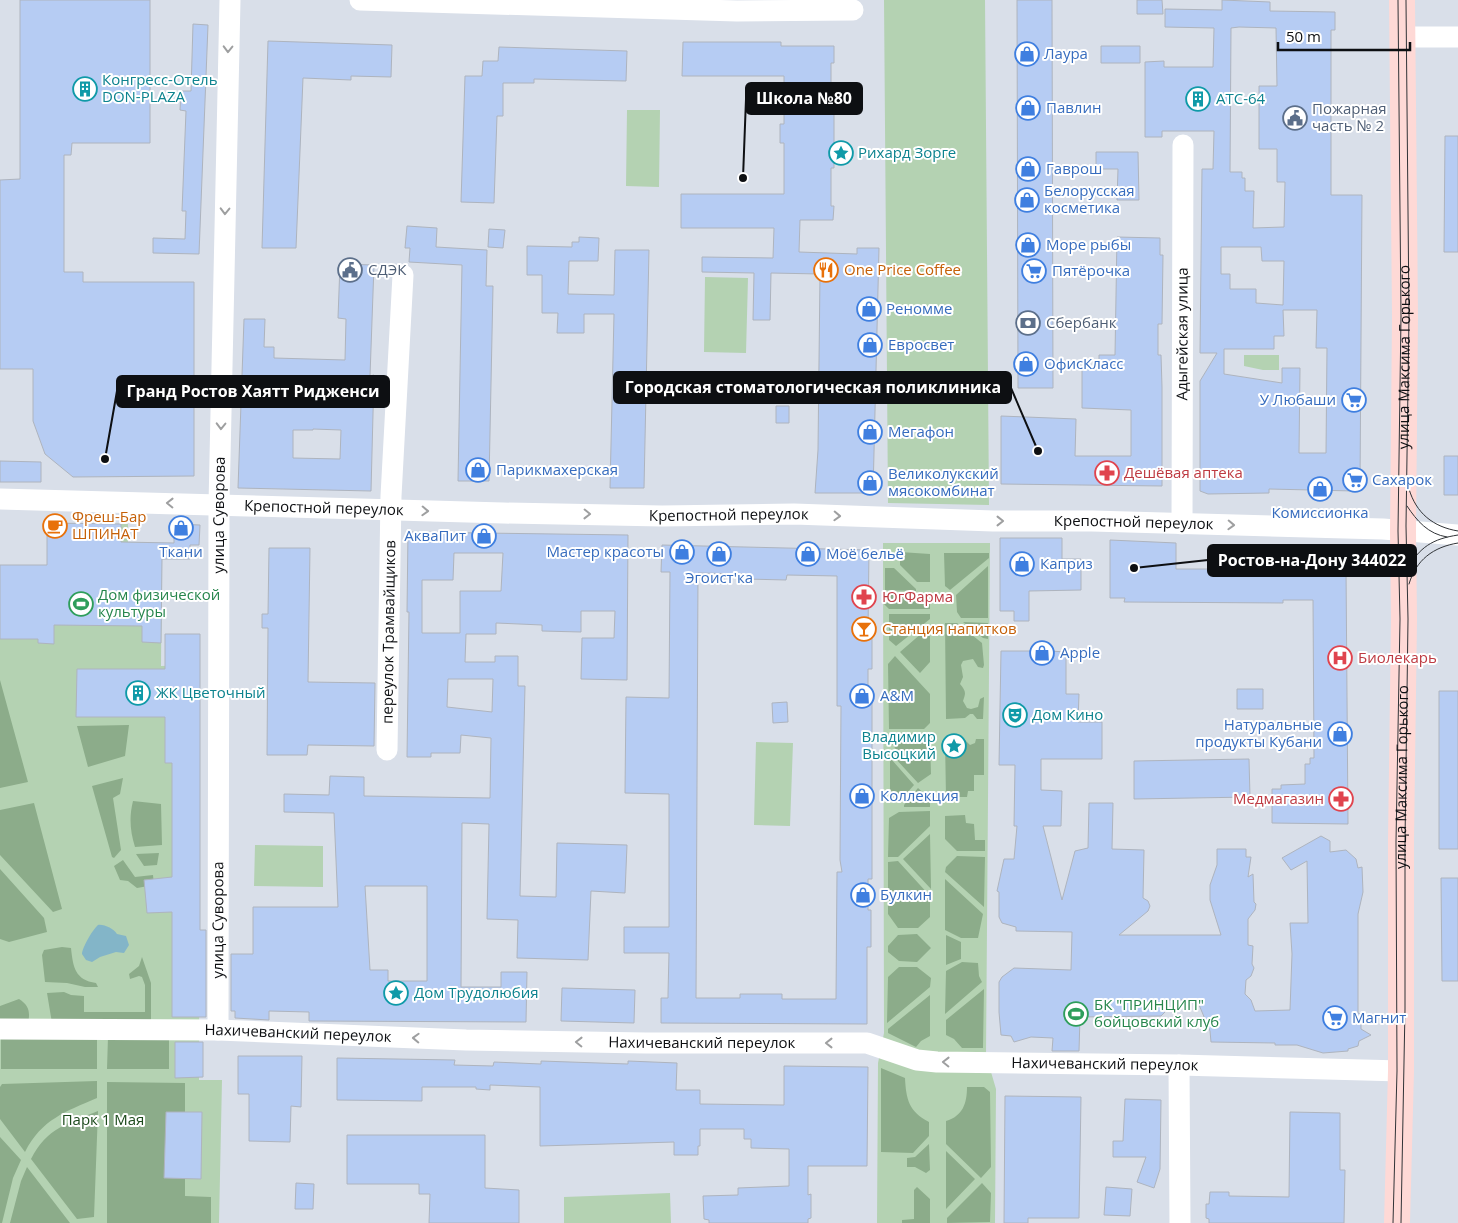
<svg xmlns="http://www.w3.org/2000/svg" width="1458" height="1223" viewBox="0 0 1458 1223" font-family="'Open Sans',sans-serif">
<rect width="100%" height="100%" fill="#d9dfe9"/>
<path fill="#b4d2b2" d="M884 0H985L989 505 888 503Z
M627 110H660L659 187 626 186Z
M705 277 748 278 746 353 704 352Z
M1244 355H1279V370H1263L1244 366Z
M47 523 128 524V542L162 543 161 666 200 665 199 1080H222L219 1223H0V565H47Z
M883 543H990L986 1055 996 1089 995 1223H877L878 1063 884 1033Z
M756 742 793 743 790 826 754 825Z
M255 845 323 846V887L254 886Z
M670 1193 671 1223H564V1197Z"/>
<path fill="#8cac8a" d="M900 552 930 554V582H917L900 565Z
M944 553H989V558L950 590 945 586Z
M988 566V618H961L957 612 956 595Z
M885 568H894L916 589V591L885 590Z
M885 594 917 595 916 600 930 602V609H889L884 604Z
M889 614H930V619L896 646 889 640Z
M963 622 988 623V639L983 638Z
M945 623H957L982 643 984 665 983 668 978 667 973 659 963 661 961 665 963 677 960 684C966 691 966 693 963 701L967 708 971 709 978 707 980 699 984 697 983 719H977L973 714H970L965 718 946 719Z
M930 626V662L920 673 900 652Z
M895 656 930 694V723L924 729H889L888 664Z
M0 680 28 782 0 788Z
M129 725 125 756 88 767 77 726Z
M923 733 930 740 931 774 918 783 894 757 899 754 889 739V734Z
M945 739 965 740 970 745 975 743 976 739H984V775H974V791H968L967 797H946Z
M890 760H892L914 785 900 801 890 792Z
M123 778 120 794 113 798 121 850 114 858 112 857 92 786Z
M918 788 930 799V807H904V805Z
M133 801 161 804 162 845 135 847C130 831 129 817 133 801Z
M34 803 62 909 53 912 0 855V810Z
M930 811V826L898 857H888L889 818 899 812Z
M965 815 966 823 974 824 975 840H985V851H957L945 839V816Z
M930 834 931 889 903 859Z
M159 853 157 865 144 866 136 854Z
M957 856 985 857 984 907 945 872 946 867Z
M123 860 135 877 153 875 154 885 137 888 128 881 120 880 114 866Z
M898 861 930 896V917L918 928H898L888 914V862Z
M0 869 44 918 47 932 9 942 0 939Z
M945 879 983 914 978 938H961L945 930Z
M917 934 931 948 917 962 899 961 888 952V946L898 935Z
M946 935 961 942V959L946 965Z
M62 947 71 948C73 967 75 980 96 983L98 987H85L67 983 45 982 42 955 44 950Z
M142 957 151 983V1023H52L47 993 64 992 71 995 84 996V1012H145V985L142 977 139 976 130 979 129 974 139 966Z
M962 962 978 963 979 976 982 982 945 1014 946 971Z
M899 967H917L931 978 930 987 887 1023 888 977Z
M984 989 983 1048H962L954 1039 946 1035V1020Z
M930 995V1036L921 1041 916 1047 888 1033V1029Z
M19 999C30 1006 30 1013 28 1024L0 1023V1006Z
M1 1037H97V1069H1Z
M108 1037H169V1069H107Z
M881 1068 905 1078C906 1099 909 1112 929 1122V1136L913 1153 881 1152Z
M97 1081V1098C65 1112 42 1119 25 1152L0 1119V1087L2 1084Z
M107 1082 185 1083V1196L211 1197V1223H107Z
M967 1087H984L990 1092 991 1167 981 1178 946 1144V1121C963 1116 967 1103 967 1087Z
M98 1111 94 1217 77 1219 31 1159C47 1128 68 1123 98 1111Z
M0 1137 21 1160 13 1178 2 1223H0Z
M929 1144 930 1170 926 1173 915 1167H907V1158L915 1157Z
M946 1151 975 1179 946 1209Z
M27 1167 70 1223H10L21 1181Z
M982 1183 991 1193 990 1222 947 1223V1218Z
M917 1187 930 1199V1223H902V1220L914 1219V1190Z"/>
<path fill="#83b5c8" d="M98 925C104 924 114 929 117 934L126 936 129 945 124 953 116 952 100 957 92 962 86 960 82 954C82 948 93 929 98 925Z"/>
<path fill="#b6ccf3" stroke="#aeb4be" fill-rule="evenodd" d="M20 0H150V143H72L71 155H64V272H83V282H194V476L73 477 45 454 33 421V369H0V180L20 179Z
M1017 0H1052L1053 388H1018Z
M1137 0H1162L1163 14H1137Z
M1222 0 1270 2V11L1335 12V30H1331V195H1362L1360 486 1354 491 1269 489V493L1208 494 1200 491V381L1217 353H1200L1202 169H1213L1214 131H1162V137H1145V62L1164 61V67H1213L1214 28 1165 27V9L1222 10ZM1239 27 1276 28 1277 86H1259V149H1277V182H1285L1284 227 1253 228 1254 191H1245V178H1242V172H1230L1231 28ZM1221 247H1261L1262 261H1284L1283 305 1256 303V289H1230V274H1221ZM1283 310H1317L1316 348H1327L1326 453H1299L1300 368H1282V383L1224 374V349H1274V336H1284Z
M193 24 208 25 199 254 153 253V238L185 239 186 211H182L186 111 180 110 181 91H191Z
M268 41 392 45 391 77 351 76V80L303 78 296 248H262Z
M683 42H781V46H834V63H831V99H834V168H831V206H834L833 220H800L799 252 857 254V248H879L873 493H815L818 450 820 274 771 273 770 320H753L754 273 702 272V257L773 258 774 228H681V194H784V143H780V124H784V76H682Z
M1101 46H1140V63H1101Z
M499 47 627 51 626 81 534 79V83H503V116H497L494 203 461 202 465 76H482L483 61H498Z
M1445 136H1458V252H1444Z
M1096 152H1138L1139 200H1117L1118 169H1096Z
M407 226 437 228 436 247 487 250 486 286H493L489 481H458L462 265 409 262 410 248H405Z
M489 229 505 230 503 248 488 247Z
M579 237 599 238 598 261H569L568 294 614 295 615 250H649L644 488H610L614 314H584V333H557L558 313H542V275H527V246L572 247V242H579Z
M1117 237 1160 238V255H1163L1162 324H1158V355H1161L1162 387V486L1001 484V416L1076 419 1075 456H1131V410L1082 408V369H1099V355H1115Z
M340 264 374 265 370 376 374 375 371 491 238 488 244 319H265L264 347H274V358L345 360 346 319 338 318ZM313 429 341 430 340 459 293 458V430H313Z
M776 406H789V423H776Z
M1444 456H1458V495H1444Z
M0 461 41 462V482H0Z
M47 523 121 524V542L174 543V524L200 525 199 545H190V559H162L161 643 142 642V626L54 625V644L38 643V639H0V565H47Z
M408 532 628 535 627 680 581 679 582 638H614L615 611H581V632L542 631V625L496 623V634H466L465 662H495V656H518V686H525L520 896 556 897 557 843 627 845 625 893 591 891 588 960 517 958 518 920 487 919 489 824 462 823 461 987H501V972H527L526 1022 309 1021V1012L269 1011V1020L235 1018V1011H231V954H253V907H338L334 813 284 812V794L329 795 330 776 364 777V796L490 798 491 738 461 735 460 753H431V757H407L409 612H407ZM454 553H503L501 591H460V633H422V580H453ZM448 679H493L492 712 447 707ZM365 886H427V981H388V970H370Z
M1000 538H1062V559H1081V590L1029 591V621H1014V611H1000Z
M1110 540 1176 543V569H1217L1218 545 1344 549 1343 568H1346L1348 824 1272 823V789H1281V785L1305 784V764H1310V758H1314L1313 600H1283V603L1124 602 1125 598H1110Z
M662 545 869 550 868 631H872V669H868V700H872V879H868V910H871V947H867V1024L661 1023V998H668V994L669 953H624V927H669V794L625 793 626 697 669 698 670 572H661ZM698 573 746 574V579L786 580 787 575 837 576V706H841L840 860 842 872H837L836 999H782V994H740V998H696Z
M269 548H310L308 682 375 683 374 746 308 745 307 755H267L268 628H262V614H268Z
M165 634H200V930H206V1017H172V912L147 913 144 880 172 877V763H165V717H76L77 669H165Z
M1042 642 1050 651 1066 652V694H1079L1078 722H1102V759H1041V790L1062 791 1061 826H1043L1062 900 1075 851 1088 848 1089 803H1113L1112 849 1144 850 1143 898 1148 901 1150 906 1148 911 1119 935H1221L1210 900V885L1217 865V849H1246V857H1251L1248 877 1253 874 1254 902 1256 904 1255 910 1248 919V945L1253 946 1252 964 1254 968 1251 976 1246 980 1245 994 1251 1000 1255 1011 1290 1010 1292 954 1290 923H1308L1307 861 1291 870 1282 858 1321 836 1330 841V852L1346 850 1356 859 1358 868 1362 867 1363 892 1358 914V1013L1361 1014V1029L1371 1035 1359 1041 1358 1046 1348 1049V1051L1323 1053 1297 1045H1275V1043L1211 1042 1210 1031 1197 1000H1169L1168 1009 1161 1016 1080 1017 1079 1051H1052L1053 1038 1031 1037 1014 1042 1011 1036 1001 1035 999 1012V982L1002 977 1014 968 1071 970 1072 932 1016 931V927L1002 923 999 917V892L997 891 1004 859H1014L1017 826H1014L1015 765H999L1001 651H1033Z
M1237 689H1263V709H1237Z
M1439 691H1458V849H1439Z
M787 702 788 722 773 723 772 703Z
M1249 759 1250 797 1134 799V761Z
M1441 878H1458V981H1442Z
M562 988 635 990 634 1023 561 1021Z
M175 1042H203V1077L175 1078Z
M238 1056H302L301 1107 291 1106 290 1142 249 1141V1094H238Z
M337 1058 455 1060 454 1065 493 1066 494 1062 541 1064V1061L628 1064V1061L677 1063 676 1090H700V1104L784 1105V1066L868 1067 867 1166H808V1195L811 1194V1218L808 1219V1223H709V1220L704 1219 703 1196 738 1195V1188L789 1186V1149L751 1148V1139H744V1129H700V1146H698V1155H674V1142L540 1146V1087L490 1085V1090L476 1089V1087H422V1101L337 1100Z
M1005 1096 1081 1097 1079 1218H1028V1223H1004Z
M1125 1099 1161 1100 1160 1169 1154 1188 1137 1182 1146 1157H1113V1141H1123Z
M166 1112H202L201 1179 164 1178Z
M1290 1112 1340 1113V1170H1345L1344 1223H1209V1219L1206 1218V1204H1209L1210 1192H1229V1196L1289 1197Z
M347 1135H485V1188L519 1190V1223H429L430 1194H419V1184H347Z
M296 1183 314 1184 313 1209H295Z
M1106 1187 1132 1189 1130 1216 1104 1215Z"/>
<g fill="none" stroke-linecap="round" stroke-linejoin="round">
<g stroke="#fff" stroke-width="21">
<path d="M360 0 737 11 853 10"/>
<path d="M1402 37H1458"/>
<path id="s1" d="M0 499 503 513 662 516 794 514 993 521H1092L1383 529 1458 535"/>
<path id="s2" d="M1182 524 1183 145"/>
<path id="s3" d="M387 750 391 496 403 275"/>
<path id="s4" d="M0 1029 218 1030 466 1040 646 1043H867L917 1060 937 1062 1179 1065 1401 1071"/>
<path id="s5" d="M218 1030 219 504 230 0"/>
<path d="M1179 1065 1180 1223"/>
</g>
<path stroke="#fed9d6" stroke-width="26" id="s6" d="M1397 1223 1401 1071V841L1404 619 1403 532 1405 316 1402 0"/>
<path stroke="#303337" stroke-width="1" d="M1409 489C1416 513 1433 527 1458 531
M1407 506C1417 521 1428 534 1447 537
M1407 569C1420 547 1432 539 1458 535
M1409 584C1416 560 1433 547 1458 543
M1393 1223 1397 1071 1396 842 1400 619 1398 531 1401 316 1398 0
M1401 1223 1405 1009V841L1408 619 1406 526 1409 316 1406 0"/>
</g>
<defs><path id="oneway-chevron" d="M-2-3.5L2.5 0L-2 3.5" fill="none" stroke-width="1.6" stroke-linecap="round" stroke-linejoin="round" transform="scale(1.25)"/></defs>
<g stroke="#9e9fa0">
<use href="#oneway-chevron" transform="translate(228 49) rotate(91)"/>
<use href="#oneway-chevron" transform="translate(225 211) rotate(91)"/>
<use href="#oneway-chevron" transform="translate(221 426) rotate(91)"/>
<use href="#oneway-chevron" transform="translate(170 503) rotate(-179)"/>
<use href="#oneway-chevron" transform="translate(425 511) rotate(2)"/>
<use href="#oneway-chevron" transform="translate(587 514) rotate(1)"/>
<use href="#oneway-chevron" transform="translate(837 516) rotate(2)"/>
<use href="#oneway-chevron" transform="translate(1000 521)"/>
<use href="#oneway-chevron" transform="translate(1231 525) rotate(2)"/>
<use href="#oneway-chevron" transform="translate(416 1038) rotate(-178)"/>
<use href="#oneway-chevron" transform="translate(579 1042) rotate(-179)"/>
<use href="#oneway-chevron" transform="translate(829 1043) rotate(180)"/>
<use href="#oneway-chevron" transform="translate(946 1062) rotate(-179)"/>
</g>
<defs>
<g id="shop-ring" transform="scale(1.25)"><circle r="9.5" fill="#fff" stroke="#3f7fe0" stroke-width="1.5"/><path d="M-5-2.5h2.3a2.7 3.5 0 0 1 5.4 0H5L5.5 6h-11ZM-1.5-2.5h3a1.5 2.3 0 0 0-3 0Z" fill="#3f7fe0"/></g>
<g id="building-ring" transform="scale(1.25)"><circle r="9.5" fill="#fff" stroke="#0f9aa8" stroke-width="1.5"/><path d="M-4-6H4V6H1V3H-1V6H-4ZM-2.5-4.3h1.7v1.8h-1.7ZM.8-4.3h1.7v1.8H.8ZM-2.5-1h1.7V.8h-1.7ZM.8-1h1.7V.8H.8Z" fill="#0f9aa8"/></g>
<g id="civic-ring" transform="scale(1.25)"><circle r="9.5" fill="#fff" stroke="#5c6f8a" stroke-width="1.5"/><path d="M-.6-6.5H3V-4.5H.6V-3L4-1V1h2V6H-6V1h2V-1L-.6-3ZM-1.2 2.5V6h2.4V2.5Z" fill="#5c6f8a"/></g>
<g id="sight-ring" transform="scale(1.25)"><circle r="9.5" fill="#fff" stroke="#0f9aa8" stroke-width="1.5"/><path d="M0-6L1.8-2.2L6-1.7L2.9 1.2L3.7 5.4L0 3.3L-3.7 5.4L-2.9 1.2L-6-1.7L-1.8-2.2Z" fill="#0f9aa8"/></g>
<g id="restaurant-ring" transform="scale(1.25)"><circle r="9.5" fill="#fff" stroke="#e8710a" stroke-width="1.5"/><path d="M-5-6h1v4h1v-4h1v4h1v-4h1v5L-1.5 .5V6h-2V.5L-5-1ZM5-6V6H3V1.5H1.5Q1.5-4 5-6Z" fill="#e8710a"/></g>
<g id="supermarket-ring" transform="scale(1.25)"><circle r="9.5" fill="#fff" stroke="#3f7fe0" stroke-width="1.5"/><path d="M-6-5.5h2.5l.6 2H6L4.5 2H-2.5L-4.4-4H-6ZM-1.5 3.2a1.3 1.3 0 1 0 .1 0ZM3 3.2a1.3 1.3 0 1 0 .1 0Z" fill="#3f7fe0"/></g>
<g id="bank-ring" transform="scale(1.25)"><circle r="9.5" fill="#fff" stroke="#5c6f8a" stroke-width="1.5"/><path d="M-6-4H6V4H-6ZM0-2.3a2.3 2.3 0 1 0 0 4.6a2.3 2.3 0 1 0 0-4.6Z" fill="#5c6f8a"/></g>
<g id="pharmacy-ring" transform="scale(1.25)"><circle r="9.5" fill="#fff" stroke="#e0444e" stroke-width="1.5"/><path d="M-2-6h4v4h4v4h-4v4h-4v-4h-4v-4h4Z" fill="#e0444e"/></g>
<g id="cafe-ring" transform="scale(1.25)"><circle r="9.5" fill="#fff" stroke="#e8710a" stroke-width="1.5"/><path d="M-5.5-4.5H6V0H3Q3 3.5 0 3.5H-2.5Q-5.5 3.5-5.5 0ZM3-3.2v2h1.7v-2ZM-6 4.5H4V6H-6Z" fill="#e8710a"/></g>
<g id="stadium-ring" transform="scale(1.25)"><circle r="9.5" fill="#fff" stroke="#2e9e5b" stroke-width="1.5"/><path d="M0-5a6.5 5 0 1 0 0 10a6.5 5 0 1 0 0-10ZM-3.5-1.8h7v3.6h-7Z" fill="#2e9e5b"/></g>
<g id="bar-ring" transform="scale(1.25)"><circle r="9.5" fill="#fff" stroke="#e8710a" stroke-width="1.5"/><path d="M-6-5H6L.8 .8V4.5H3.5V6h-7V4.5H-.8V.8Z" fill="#e8710a"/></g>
<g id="hospital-ring" transform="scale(1.25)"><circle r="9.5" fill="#fff" stroke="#e0444e" stroke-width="1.5"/><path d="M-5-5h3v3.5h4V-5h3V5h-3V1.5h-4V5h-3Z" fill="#e0444e"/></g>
<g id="theatre-ring" transform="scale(1.25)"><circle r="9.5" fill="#fff" stroke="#0f9aa8" stroke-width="1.5"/><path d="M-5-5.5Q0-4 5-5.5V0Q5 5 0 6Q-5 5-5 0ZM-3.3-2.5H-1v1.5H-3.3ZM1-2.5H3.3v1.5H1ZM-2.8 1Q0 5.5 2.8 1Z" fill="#0f9aa8"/></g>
</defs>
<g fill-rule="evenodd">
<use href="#shop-ring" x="1027" y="54"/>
<use href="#building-ring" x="85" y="89"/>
<use href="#building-ring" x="1198" y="99"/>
<use href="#shop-ring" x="1028" y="108"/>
<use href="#civic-ring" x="1295" y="118"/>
<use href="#sight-ring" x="841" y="153"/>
<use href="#shop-ring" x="1028" y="169"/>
<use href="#shop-ring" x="1027" y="200"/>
<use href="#shop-ring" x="1028" y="245"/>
<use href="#civic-ring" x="350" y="270"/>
<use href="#restaurant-ring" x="826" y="270"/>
<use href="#supermarket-ring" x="1034" y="271"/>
<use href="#shop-ring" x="869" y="309"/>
<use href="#bank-ring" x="1028" y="323"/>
<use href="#shop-ring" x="870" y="345"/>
<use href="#shop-ring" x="1026" y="364"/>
<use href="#supermarket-ring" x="1354" y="400"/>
<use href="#shop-ring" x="870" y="432"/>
<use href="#shop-ring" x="478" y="470"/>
<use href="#pharmacy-ring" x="1107" y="473"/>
<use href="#supermarket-ring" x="1355" y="480"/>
<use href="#shop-ring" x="870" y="483"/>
<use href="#shop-ring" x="1320" y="489"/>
<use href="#cafe-ring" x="55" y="526"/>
<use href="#shop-ring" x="181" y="528"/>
<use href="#shop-ring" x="484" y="536"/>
<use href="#shop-ring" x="682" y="552"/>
<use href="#shop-ring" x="719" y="554"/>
<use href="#shop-ring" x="808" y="554"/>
<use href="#shop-ring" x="1022" y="564"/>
<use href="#pharmacy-ring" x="864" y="597"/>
<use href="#stadium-ring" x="81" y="604"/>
<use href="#bar-ring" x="864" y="629"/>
<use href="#shop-ring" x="1042" y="653"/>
<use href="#hospital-ring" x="1340" y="658"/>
<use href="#building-ring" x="138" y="693"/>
<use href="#shop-ring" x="862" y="696"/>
<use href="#theatre-ring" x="1015" y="715"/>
<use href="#shop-ring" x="1340" y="734"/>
<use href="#sight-ring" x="954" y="746"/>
<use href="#shop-ring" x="862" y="796"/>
<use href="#pharmacy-ring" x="1341" y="799"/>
<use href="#shop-ring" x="863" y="895"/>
<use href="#sight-ring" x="396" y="993"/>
<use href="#stadium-ring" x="1076" y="1014"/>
<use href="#supermarket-ring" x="1335" y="1018"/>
</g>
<g text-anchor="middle" stroke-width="4" stroke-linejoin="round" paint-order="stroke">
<g font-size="15" fill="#366cbe" stroke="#fff" text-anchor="start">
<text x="1044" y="59">Лаура</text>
<text x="1046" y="113">Павлин</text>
<text x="1046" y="174">Гаврош</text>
<text x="1044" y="196">Белорусская<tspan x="1044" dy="17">косметика</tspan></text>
<text x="1046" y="250">Море рыбы</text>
<text x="1052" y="276">Пятёрочка</text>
<text x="886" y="314">Реномме</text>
<text x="888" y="350">Евросвет</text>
<text x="1044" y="369">ОфисКласс</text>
<text x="1336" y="405" text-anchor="end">У Любаши</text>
<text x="888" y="437">Мегафон</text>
<text x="496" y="475">Парикмахерская</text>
<text x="888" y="479">Великолукский<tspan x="888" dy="17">мясокомбинат</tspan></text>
<text x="1372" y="485">Сахарок</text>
<text x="1320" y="518" text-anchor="middle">Комиссионка</text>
<text x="466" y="541" text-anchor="end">АкваПит</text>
<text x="181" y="557" text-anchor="middle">Ткани</text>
<text x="664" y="557" text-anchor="end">Мастер красоты</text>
<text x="826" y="559">Моё бельё</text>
<text x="1040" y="569">Каприз</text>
<text x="719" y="583" text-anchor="middle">Эгоист'ка</text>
<text x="1060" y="658">Apple</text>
<text x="880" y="701">A&amp;M</text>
<text x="1322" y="730" text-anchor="end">Натуральные<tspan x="1322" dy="17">продукты Кубани</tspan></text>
<text x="880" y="801">Коллекция</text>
<text x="880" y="900">Булкин</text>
<text x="1352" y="1023">Магнит</text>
</g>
<g font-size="15" fill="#0d838f" stroke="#fff" text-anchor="start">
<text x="102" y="85">Конгресс-Отель<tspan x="102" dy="17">DON-PLAZA</tspan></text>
<text x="1216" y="104">АТС-64</text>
<text x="858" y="158">Рихард Зорге</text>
<text x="156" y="698">ЖК Цветочный</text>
<text x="1032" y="720">Дом Кино</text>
<text x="936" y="742" text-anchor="end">Владимир<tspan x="936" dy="17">Высоцкий</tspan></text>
<text x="414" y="998">Дом Трудолюбия</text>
</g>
<g font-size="15" fill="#4e5e75" stroke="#fff" text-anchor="start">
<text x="1312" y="114">Пожарная<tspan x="1312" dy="17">часть № 2</tspan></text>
<text x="368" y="275">СДЭК</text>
<text x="1046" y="328">Сбербанк</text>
</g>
<g font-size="15" fill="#c56008" stroke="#fff" text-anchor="start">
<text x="844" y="275">One Price Coffee</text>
<text x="72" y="522">Фреш-Бар<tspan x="72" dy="17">ШПИНАТ</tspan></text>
<text x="882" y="634">Станция напитков</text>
</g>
<g font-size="15" fill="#0d0f12" stroke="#fff">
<text dy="5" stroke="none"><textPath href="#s2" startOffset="190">Адыгейская улица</textPath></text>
<text dy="5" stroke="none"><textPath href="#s6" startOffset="866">улица Максима Горького</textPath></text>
<text dy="5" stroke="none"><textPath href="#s1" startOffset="324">Крепостной переулок</textPath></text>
<text dy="5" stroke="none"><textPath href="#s5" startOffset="515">улица Суворова</textPath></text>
<text dy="5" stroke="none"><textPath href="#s1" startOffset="729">Крепостной переулок</textPath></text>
<text dy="5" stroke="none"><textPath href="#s1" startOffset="1134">Крепостной переулок</textPath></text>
<text dy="5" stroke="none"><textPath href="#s3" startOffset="118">переулок Трамвайщиков</textPath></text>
<text dy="5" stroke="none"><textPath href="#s6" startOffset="446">улица Максима Горького</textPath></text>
<text dy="5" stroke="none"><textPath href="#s5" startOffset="110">улица Суворова</textPath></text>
<text dy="5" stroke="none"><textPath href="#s4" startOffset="298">Нахичеванский переулок</textPath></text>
<text dy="5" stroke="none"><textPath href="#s4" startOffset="702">Нахичеванский переулок</textPath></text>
<text dy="5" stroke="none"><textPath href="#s4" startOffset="1108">Нахичеванский переулок</textPath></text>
</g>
<g font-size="15" fill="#be3a42" stroke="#fff" text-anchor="start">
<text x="1124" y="478">Дешёвая аптека</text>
<text x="882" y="602">ЮгФарма</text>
<text x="1358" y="663">Биолекарь</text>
<text x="1324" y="804" text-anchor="end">Медмагазин</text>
</g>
<g font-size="15" fill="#27864d" stroke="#fff" text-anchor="start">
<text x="98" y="600">Дом физической<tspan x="98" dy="17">культуры</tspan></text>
<text x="1094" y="1010">БК "ПРИНЦИП"<tspan x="1094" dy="17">бойцовский клуб</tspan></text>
</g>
<g font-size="15" fill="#1c4a1c" stroke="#fff">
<text x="103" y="1125">Парк 1 Мая</text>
</g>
</g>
<path fill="none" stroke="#0d0f12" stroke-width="2" d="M743 178L746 99M1038 451L1011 388M105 459L117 391M1134 568L1208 560"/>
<g fill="#0d0f12" stroke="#fff" stroke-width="2">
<circle cx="743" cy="178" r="5"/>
<circle cx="1038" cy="451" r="5"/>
<circle cx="105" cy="459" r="5"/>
<circle cx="1134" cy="568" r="5"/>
</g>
<g fill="#0d0f12" stroke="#0d0f12" stroke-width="2">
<rect x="746" y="83" width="116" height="31" rx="5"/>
<rect x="614" y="372" width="397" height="31" rx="5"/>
<rect x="117" y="376" width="272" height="31" rx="5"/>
<rect x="1208" y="545" width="208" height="31" rx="5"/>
</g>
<g font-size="16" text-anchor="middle" font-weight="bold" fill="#fff">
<text x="804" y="104">Школа №80</text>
<text x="813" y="393">Городская стоматологическая поликлиника</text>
<text x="253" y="397">Гранд Ростов Хаятт Ридженси</text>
<text x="1312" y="566">Ростов-на-Дону 344022</text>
</g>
<path d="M1278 42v8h132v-8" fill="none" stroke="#0d0f12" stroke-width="2.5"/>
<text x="1286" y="42" font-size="15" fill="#0d0f12" stroke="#ffffff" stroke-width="4" paint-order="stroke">50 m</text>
</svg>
